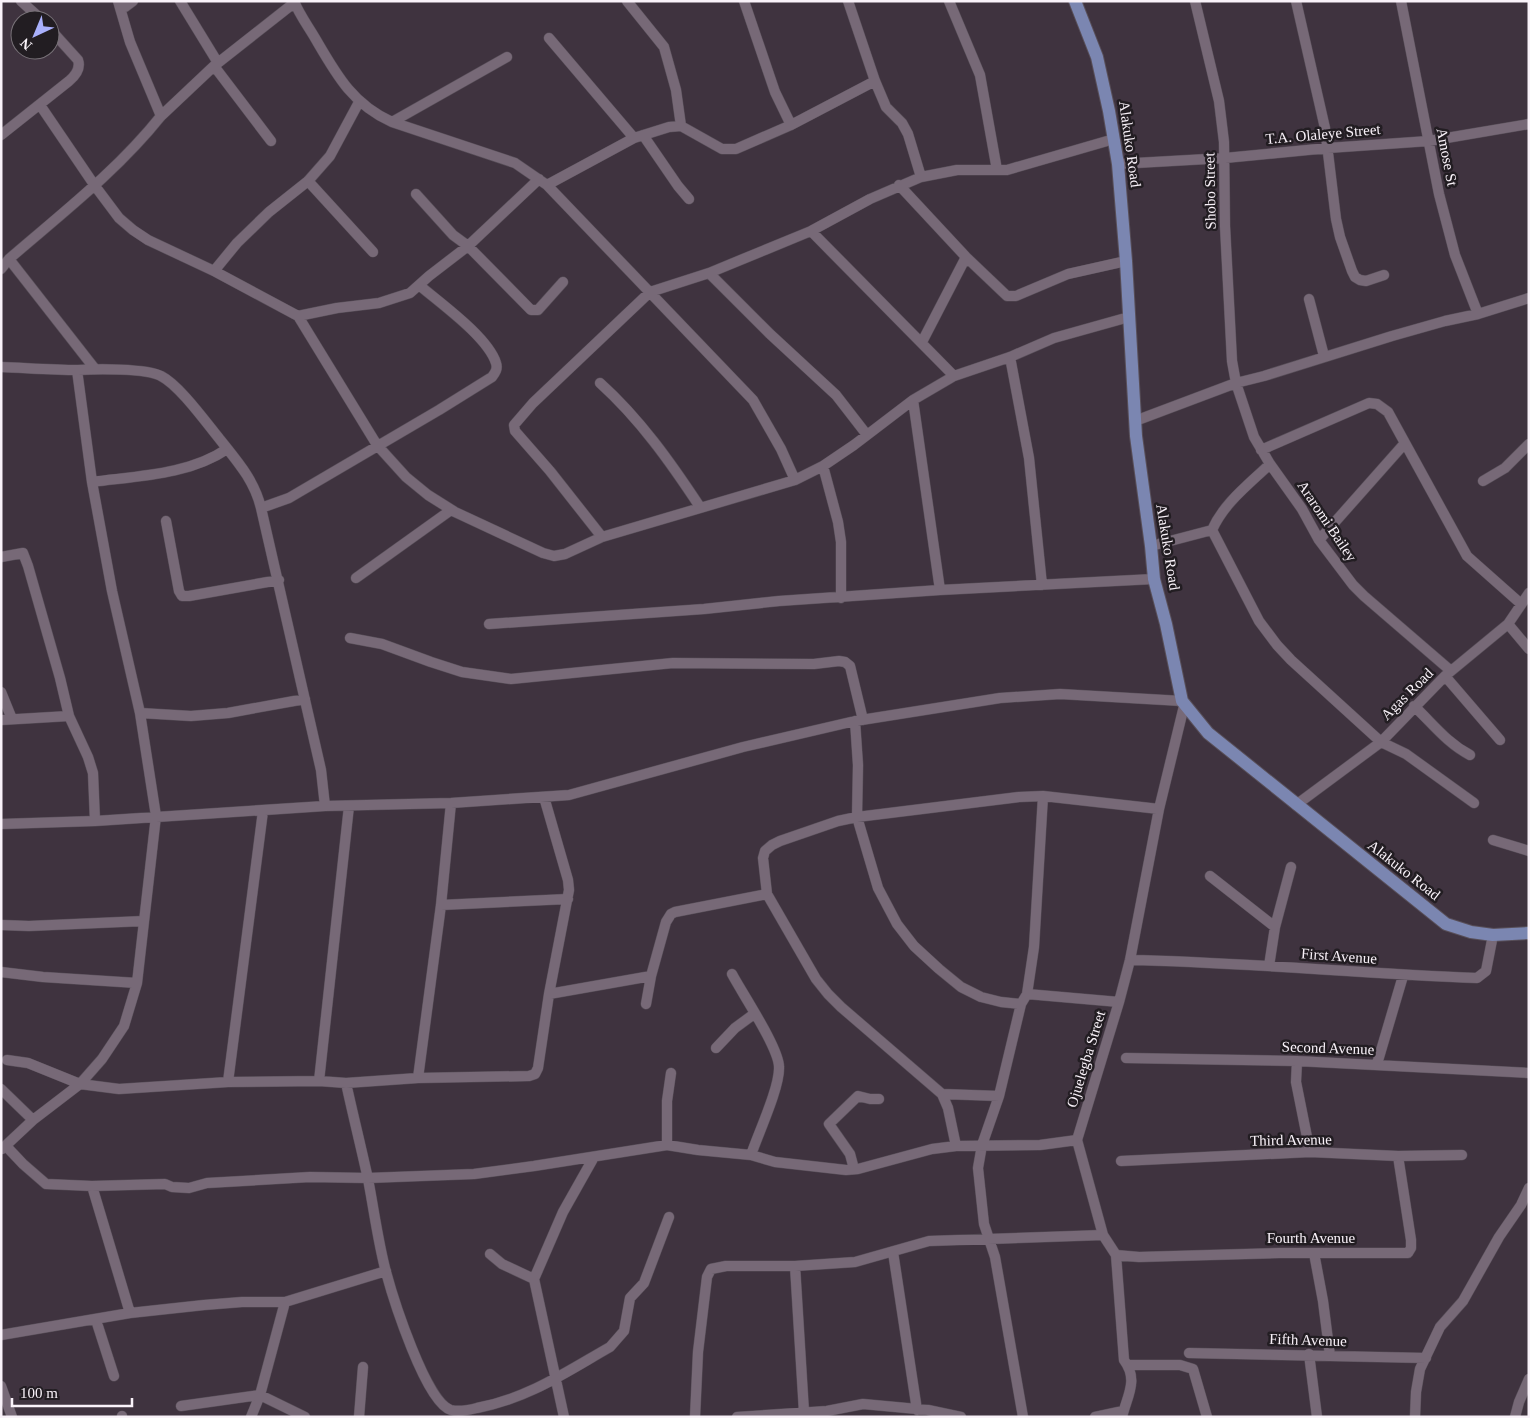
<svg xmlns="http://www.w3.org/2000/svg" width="1530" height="1418" viewBox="0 0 1530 1418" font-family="Georgia,serif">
<rect width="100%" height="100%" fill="#3f333f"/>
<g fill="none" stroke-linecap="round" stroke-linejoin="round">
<g stroke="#584f59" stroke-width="11">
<path id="minor" d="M21 1 42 20
M180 1 218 63
M294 1C299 14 308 26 315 38 336 74 352 104 392 122L515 163 547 185 753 400 781 449 795 480
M627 1 664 47 676 90 681 126
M744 1 775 92 791 125
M848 1 875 81 886 107 902 123 908 134 921 177
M949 1 980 75 997 170
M1195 1 1219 101 1224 142 1225 226 1232 361 1236 383 1254 437 1270 464 1302 509 1319 540 1353 585 1364 596 1451 671
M1296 1 1325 128 1336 219 1340 237 1352 271 1355 277 1360 280 1366 281 1384 275
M1401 1 1439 194 1455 255 1478 314
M125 7 133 1
M549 38 634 138
M214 66 271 141
M40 105 95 186 119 218 133 230 148 240 214 271 298 316 377 445 406 477 428 495 455 512 543 553 554 556 565 554 602 537 795 480 823 466 854 445 913 400 954 376 1010 357 1054 338 1129 317
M161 116 214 66 294 3
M392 122 507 57
M1 135 69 81C75 76 81 69 78 60L50 29
M643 135 678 186 689 199
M1118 164 1225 158 1328 148 1429 141 1529 124
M308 181 373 252
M547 185 634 138 669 127 681 126 722 149H736L791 125 875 81
M899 185 966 257 1007 296H1016L1068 274 1126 261
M416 194 453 235 468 246 531 310H538L563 282
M811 231 954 376
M9 259 95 369
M1 269 9 259C61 214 117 171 161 116L130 42 118 1
M214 271 237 243 269 212 308 181 330 156 359 102
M709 273 770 334 836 395 867 435
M1309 299 1324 356
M298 316 337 308 379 303 410 293 429 276 468 246 539 179
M922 342 966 257
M1010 357 1029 458 1042 585
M1 367C27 368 52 370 78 370 95 369 146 368 161 376 179 385 205 421 218 437 236 460 254 479 261 508L321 770 325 806
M600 383C640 419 671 463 700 507
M913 400 940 590
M1135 421 1236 383 1264 376 1392 336 1445 321 1478 314 1529 298
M1261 450 1369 403 1377 404 1388 412 1467 556 1520 603
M1270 464C1248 485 1224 503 1212 530L1259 621 1277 645 1291 660 1381 742 1406 754 1474 803
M823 466 838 522 841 542V598
M1483 481 1505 468 1529 444
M92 482C137 476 189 475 227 449
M261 508 289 498 439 410 492 377C495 373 498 369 496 363 488 337 440 303 419 285
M166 521 179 591 182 596H189L279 580
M602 537 550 471 515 431 514 425 533 403 650 292 709 273 811 231 870 199 921 177 957 170H1007L1114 139
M1319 540 1405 443
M1151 546 1212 530
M1 557 23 553 28 566 60 678 69 716 88 757 93 773 95 821
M356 578 451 510
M489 624 704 609 779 601 940 590 1154 579
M1508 624 1529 649
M350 638 382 644 431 662 462 672 511 679 673 663 814 664 839 661 845 662 850 666 863 720
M1445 676 1500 740
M1 692 12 719
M1414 706C1433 724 1447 743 1470 755
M140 713 191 716 228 713 305 699
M1 720 69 716
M855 721 858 765 857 817 878 888 897 924 914 946 939 969 961 987 981 997 1001 1002 1021 1004
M1296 805 1381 742 1445 676 1508 624 1529 593
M1 824 95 821 325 806 451 803 569 795 743 747 855 721 1000 698 1060 694 1182 701
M1493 840 1529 851
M1210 876 1275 927
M441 905 568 899
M1 925 29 926 144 921
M1130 960C1246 962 1361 974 1477 978L1486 971 1493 935
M1269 966 1275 927 1291 867
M1 972 43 977 137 983
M732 974C742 993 779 1048 779 1067 780 1087 758 1134 751 1155
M549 994 651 976
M1027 994 1119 1002
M646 1004 651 976 666 922 671 914 675 912 767 894
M716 1048 735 1028 754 1014
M1126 1058 1297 1061 1529 1073
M7 1060 28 1063 80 1084 119 1089 228 1082 319 1081 346 1083 418 1078 529 1076 535 1074 538 1068 549 994 569 890 568 880 544 797
M1297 1061 1296 1082 1310 1152
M1377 1064 1403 976
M418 1078 441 905 451 803
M319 1081 349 806
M228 1082 263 811
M346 1083C353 1115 361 1147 368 1179 374 1210 378 1242 386 1272 393 1298 426 1403 451 1410 459 1412 469 1410 477 1408 529 1398 566 1372 610 1347L624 1331 630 1298 644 1283 669 1217
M1 1089 33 1120
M942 1094 999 1096
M667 1145V1101L671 1073
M6 1146 23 1164 46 1184 92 1186 165 1184 172 1187 189 1188 207 1183 310 1177 368 1178 474 1174 534 1166 667 1145 698 1150 751 1155 775 1162 846 1170 858 1169 932 1149 956 1146 1040 1145 1077 1140
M956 1146 948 1108 942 1094 841 1007 828 994 816 979 767 894 763 858 765 851 772 845 780 841 838 821 857 817 1019 797 1043 796 1159 809
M2 1149 33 1120 80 1084 102 1059 124 1026 137 983 156 816 140 713 112 591 92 482 77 370
M1121 1161 1310 1152 1398 1156 1462 1155
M854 1169 850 1154 829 1124 858 1096 870 1099H879
M92 1186 130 1313
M893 1252 917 1410
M1314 1253 1323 1301 1330 1356
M490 1254 502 1264 534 1279
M1116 1255 1139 1257 1279 1253H1408L1411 1248V1240L1398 1156
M795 1266 804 1412
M96 1320 114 1376
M1 1335 130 1313 204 1305 242 1302H285L386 1271
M1189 1353 1426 1358
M1309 1354 1317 1417
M1128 1365H1180L1193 1369 1207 1417
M1 1386 12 1417
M181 1406 260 1395 305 1417
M122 1416V1417
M251 1417 260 1395 285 1302
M359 1417 363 1367
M564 1417 534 1279 563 1212 594 1157
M695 1417 698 1352 707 1277 711 1269 726 1266H795L855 1262 929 1241 1103 1235
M737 1417 827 1411 863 1404 928 1410 961 1417
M1023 1417 995 1257 984 1224 978 1168 982 1145 999 1096 1021 1004 1027 994 1034 947 1043 796
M1095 1417 1123 1411
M1122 1417C1127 1396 1139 1380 1124 1360L1116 1255 1103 1235 1077 1140 1119 1002 1130 960 1159 809 1184 706
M1415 1417 1416 1392 1420 1369 1440 1327 1463 1301 1499 1237 1521 1205 1529 1188
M1515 1417 1519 1402 1529 1379"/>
</g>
<g stroke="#584f59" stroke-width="14">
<path id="major" d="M1075 1 1097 57 1109 111 1118 164 1126 261 1136 436 1151 546 1154 579 1166 624 1182 701 1208 733 1446 924 1471 932 1493 935 1529 933"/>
</g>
<use href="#minor" stroke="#776977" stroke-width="10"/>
<use href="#major" stroke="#7b86b1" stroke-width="12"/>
</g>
<g text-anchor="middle" stroke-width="5" stroke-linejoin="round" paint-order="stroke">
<g font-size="15" fill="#f9f2f9" stroke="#221d22">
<text transform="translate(1323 134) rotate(-5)" y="5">T.A. Olaleye Street</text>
<text transform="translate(1130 144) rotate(82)" y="5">Alakuko Road</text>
<text transform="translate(1447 157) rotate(79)" y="5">Amose St</text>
<text transform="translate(1210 191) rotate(-91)" y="5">Shobo Street</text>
<text transform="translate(1327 521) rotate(56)" y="5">Araromi Bailey</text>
<text transform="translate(1168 547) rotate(81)" y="5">Alakuko Road</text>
<text transform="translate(1407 694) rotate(-45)" y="5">Agas Road</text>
<text transform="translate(1404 870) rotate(38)" y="5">Alakuko Road</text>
<text transform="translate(1339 956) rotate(4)" y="5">First Avenue</text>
<text transform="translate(1328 1048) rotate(2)" y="5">Second Avenue</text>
<text transform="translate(1086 1059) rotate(-73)" y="5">Ojuelegba Street</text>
<text transform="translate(1291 1140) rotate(-1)" y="5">Third Avenue</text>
<text x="1311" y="1243">Fourth Avenue</text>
<text transform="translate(1308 1340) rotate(2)" y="5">Fifth Avenue</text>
</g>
</g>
<rect width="1530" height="1418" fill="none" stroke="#f9f2f9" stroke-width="5"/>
<g transform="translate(35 35) rotate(224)"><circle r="24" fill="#221d22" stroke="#787278"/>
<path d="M0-4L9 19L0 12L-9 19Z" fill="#a9b0fc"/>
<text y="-8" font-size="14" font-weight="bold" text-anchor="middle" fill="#f9f2f9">N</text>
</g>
<path d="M12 1398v8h120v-8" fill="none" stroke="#f9f2f9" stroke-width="2.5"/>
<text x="20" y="1398" font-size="15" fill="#f9f2f9" stroke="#221d22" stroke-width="4" paint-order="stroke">100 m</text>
</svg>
